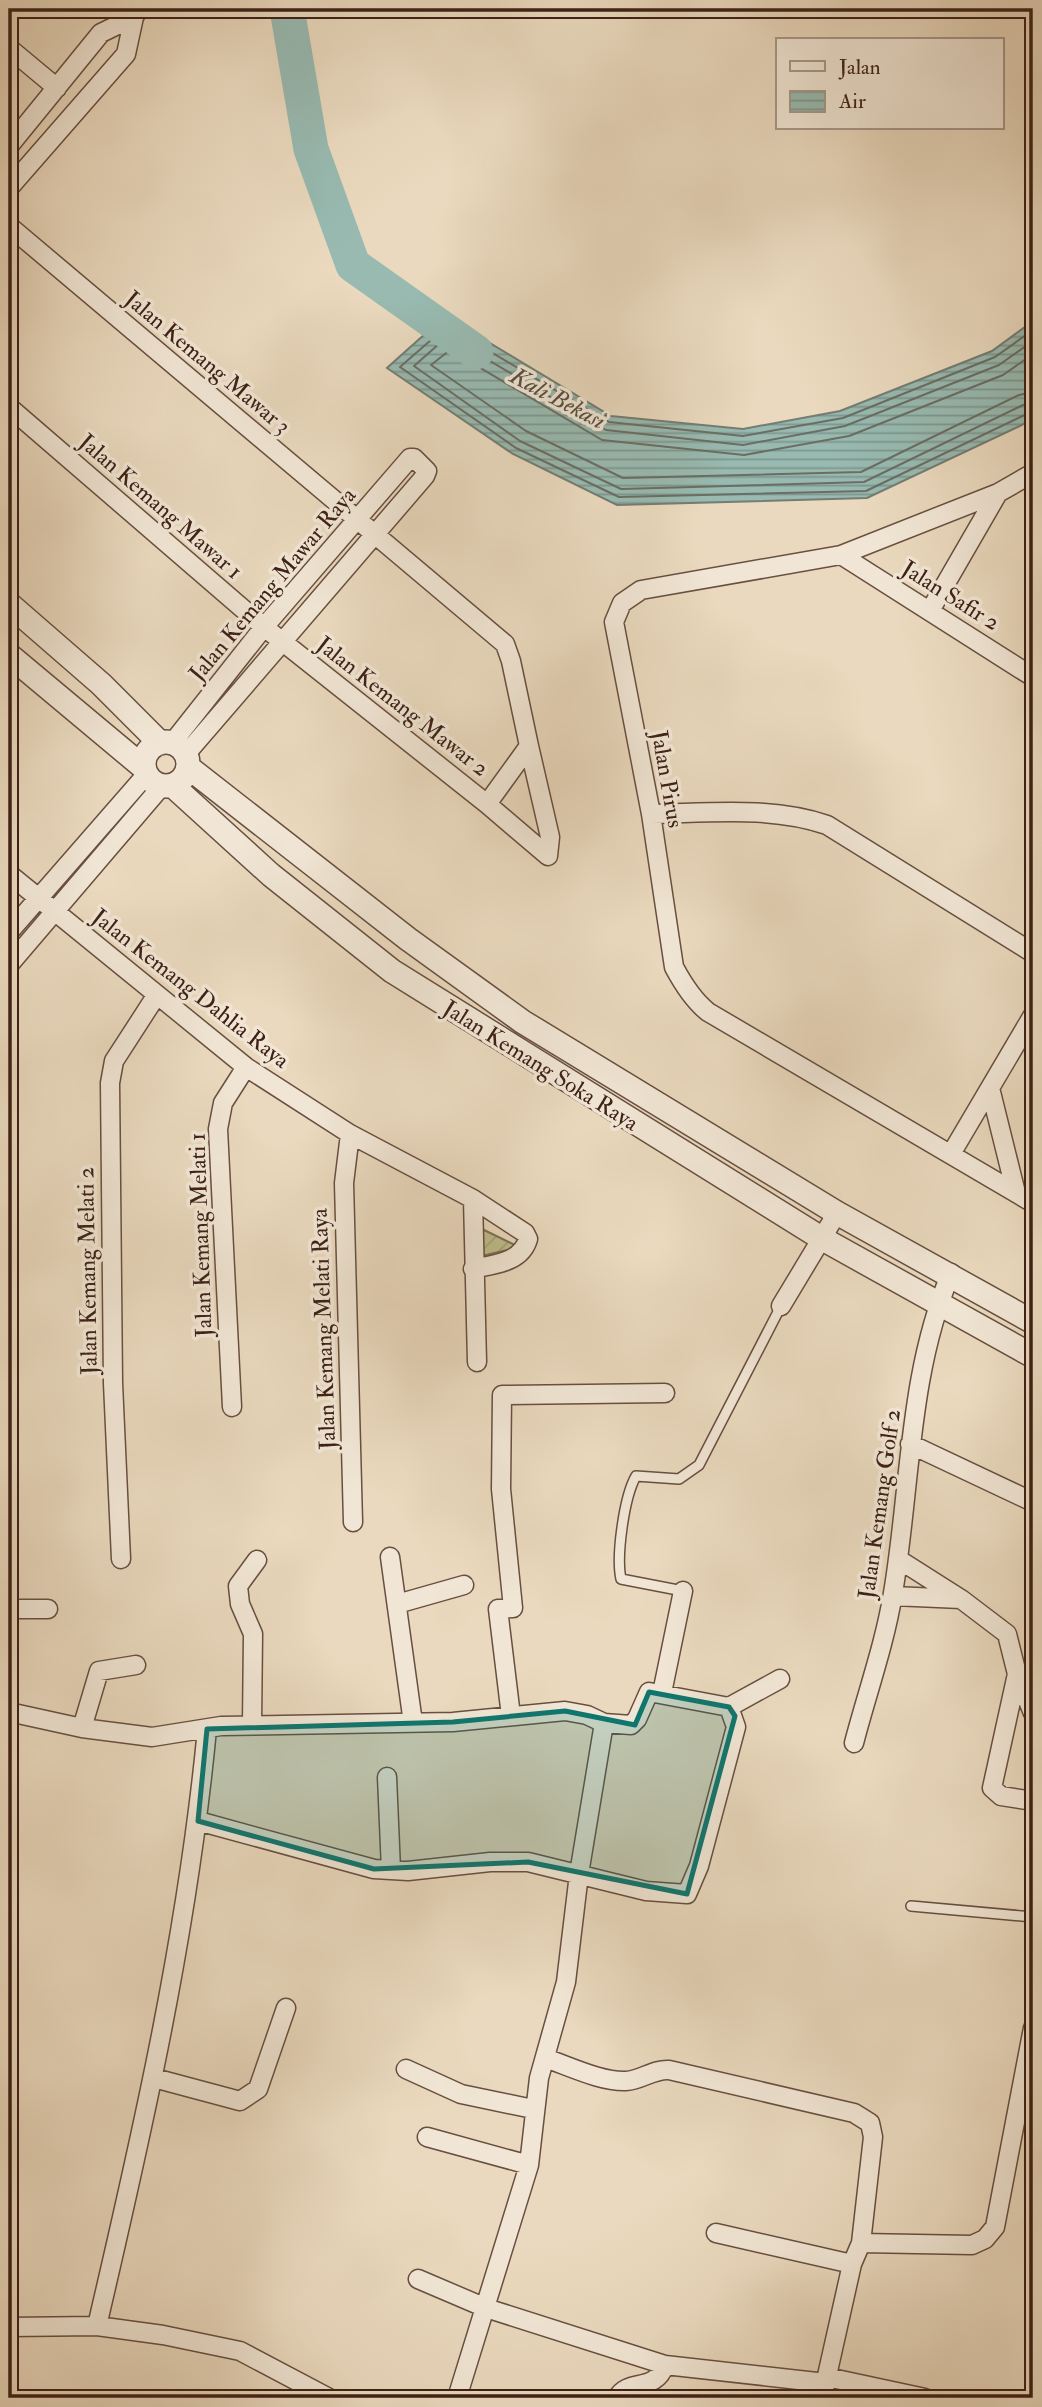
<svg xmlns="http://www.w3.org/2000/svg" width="1042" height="2407" viewBox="0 0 1042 2407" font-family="'IM FELL Double Pica',serif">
<defs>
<pattern id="garden-furrows" width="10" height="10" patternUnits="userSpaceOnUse" patternTransform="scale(1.75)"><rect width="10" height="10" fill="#bfbd8c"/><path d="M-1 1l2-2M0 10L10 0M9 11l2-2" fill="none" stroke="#a5a278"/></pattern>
<pattern id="water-rules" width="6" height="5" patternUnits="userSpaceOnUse" patternTransform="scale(1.75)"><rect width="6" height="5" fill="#98bab1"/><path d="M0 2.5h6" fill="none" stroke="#7d978f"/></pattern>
</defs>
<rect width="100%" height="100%" fill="#ead9be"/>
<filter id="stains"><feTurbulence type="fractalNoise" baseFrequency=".00286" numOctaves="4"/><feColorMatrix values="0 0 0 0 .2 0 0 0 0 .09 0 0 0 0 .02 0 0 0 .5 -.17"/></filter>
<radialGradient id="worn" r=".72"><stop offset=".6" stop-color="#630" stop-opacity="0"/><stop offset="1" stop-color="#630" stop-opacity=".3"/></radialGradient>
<path fill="url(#garden-furrows)" stroke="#7e6f51" stroke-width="2" d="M482 1229 519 1247 482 1256Z"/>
<path fill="url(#water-rules)" stroke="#747d73" stroke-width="2" d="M445 316 611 416 743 429 840 411 992 351 1033 321V417L1022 425 867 498 617 505 513 454 387 368Z"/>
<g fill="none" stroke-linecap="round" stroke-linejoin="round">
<path stroke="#6a6e64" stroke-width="2" d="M1033 330 995 357 843 418 743 436 609 422 447 326 400 367 516 448 619 497 866 491 1033 411
M1033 341 999 365 845 426 743 445 606 430 448 336 414 366 520 441 621 489 864 482 1023 405 1033 403
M1033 354 1003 375 849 436 744 455 602 440 450 350 431 365 526 431 623 478 861 472 1019 395 1033 392"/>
<path stroke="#98bab1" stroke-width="35" d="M287 9 311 149 353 265 476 352"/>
<g stroke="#684f40" stroke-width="12">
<path id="service" d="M683 1591 621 1579C616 1556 624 1497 636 1476L679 1479 699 1465 781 1306
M911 1906 1033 1917"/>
</g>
<g stroke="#684f40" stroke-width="21">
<path id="minor" d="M9 48 57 88
M9 146 101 33 134 17
M9 188 126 54 134 17 139 9
M9 226 505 644 511 661 529 746 487 804 264 627 9 407
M1033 473 998 493 841 555 641 590 622 603 614 622 651 814 674 967C683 984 693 1000 708 1012L1033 1203
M841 555 1033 677
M931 609 998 493
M173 742 264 627 410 458H414L427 471 425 476 186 754
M487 804 548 856 550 837 529 746
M651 814C709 813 772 806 827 825L1033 953
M9 874 246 1067 350 1134 473 1199 525 1233 528 1239C521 1263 494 1264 473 1269
M9 932 146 775
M9 965 161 787
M990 1088 1016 1193
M350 1134 344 1183 353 1522
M951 1154 1033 1015
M473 1199 477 1362
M781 1306 837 1213
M232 1407 218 1129 223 1103 246 1067
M910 1444 1033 1502
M390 1557 413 1723
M121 1559 113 1383 110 1083 114 1061 156 996
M898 1559 961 1599 1007 1634 1017 1674 1033 1713
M893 1596 961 1599
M397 1604 464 1585
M9 1609H48
M1017 1674 992 1788 1001 1796 1033 1801
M662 1693 683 1591
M729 1707 780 1679
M9 1712 82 1728 152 1737 221 1726 453 1722 565 1711 587 1715 604 1723 631 1725 637 1719 649 1692 729 1707 736 1727 699 1866 687 1894 646 1891 528 1862H490L408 1871 374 1869 198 1821
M511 1716 498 1609 513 1608 501 1489 502 1395 665 1393
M252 1725 253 1634 240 1604 238 1586 257 1560
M82 1728 99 1671 136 1665
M854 1743C867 1693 885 1643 893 1593 911 1486 908 1374 951 1273
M387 1777 391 1870
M545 2058C569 2066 601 2082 626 2081 642 2080 653 2069 669 2070L854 2113 870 2123 873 2137 861 2243 852 2264 822 2398
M406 2069 461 2094 533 2109
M154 2078 240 2101 258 2089 286 2008
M427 2137 529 2165
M716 2233 852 2264
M861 2243 972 2245 985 2239 995 2227 1033 2028
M418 2279 486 2308 665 2365 826 2383
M97 2326C143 2129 188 1931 207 1729
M9 2327 97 2326 163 2335 240 2351 329 2398
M827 2377 925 2398
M457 2398 529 2165 539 2078 566 1982 579 1874 604 1723
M617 2398C629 2377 654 2394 665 2365"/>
</g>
<g stroke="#684f40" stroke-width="26">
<path id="tertiary" d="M9 604 101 684 160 743
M9 655 143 767
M144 764a22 22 0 1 1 44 0a22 22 0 1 1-44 0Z
M188 767 408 939 523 1022 837 1213 1033 1322
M173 786 271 875 392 971 821 1238 1033 1356"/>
</g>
<use href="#service" stroke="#f1e6d5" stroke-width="9"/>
<use href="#minor" stroke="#f1e6d5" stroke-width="18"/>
<use href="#tertiary" stroke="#f1e6d5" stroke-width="23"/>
</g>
<path fill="#0f766e" fill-opacity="0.2" stroke="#0f766e" stroke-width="5" stroke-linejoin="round" d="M649 1692 729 1707 735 1716 687 1894 528 1862 374 1869 198 1821 207 1729 453 1722 565 1711 635 1725Z"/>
<g text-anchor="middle" stroke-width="7" stroke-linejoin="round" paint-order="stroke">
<g font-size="23" fill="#3d2116" stroke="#f1e6d5">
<text transform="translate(208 362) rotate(40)" y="8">Jalan Kemang Mawar 3</text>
<text transform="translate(161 506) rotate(41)" y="8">Jalan Kemang Mawar 1</text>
<text transform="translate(272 584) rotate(-50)" y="8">Jalan Kemang Mawar Raya</text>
<text transform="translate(951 595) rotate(32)" y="8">Jalan Safir 2</text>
<text transform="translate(403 706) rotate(38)" y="8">Jalan Kemang Mawar 2</text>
<text transform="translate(668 779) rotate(80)" y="8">Jalan Pirus</text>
<text transform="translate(191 988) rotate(38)" y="8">Jalan Kemang Dahlia Raya</text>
<text transform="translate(541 1065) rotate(32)" y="8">Jalan Kemang Soka Raya</text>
<text transform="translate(200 1235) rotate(-92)" y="8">Jalan Kemang Melati 1</text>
<text transform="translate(87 1271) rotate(-91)" y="8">Jalan Kemang Melati 2</text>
<text transform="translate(323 1329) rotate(-92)" y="8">Jalan Kemang Melati Raya</text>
<text transform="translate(879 1504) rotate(-82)" y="8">Jalan Kemang Golf 2</text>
</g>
<g font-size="24" font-style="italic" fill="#584f44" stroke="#f1e6d5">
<text transform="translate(558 398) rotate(28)" y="8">Kali Bekasi</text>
</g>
</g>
<rect width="1042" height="2407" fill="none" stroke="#ead9be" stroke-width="35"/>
<rect x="10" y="10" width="1021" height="2386" fill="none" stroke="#3d2116" stroke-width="3.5"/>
<rect x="18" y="18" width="1007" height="2372" fill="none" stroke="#3d2116" stroke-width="2"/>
<rect x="776" y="38" width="228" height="91" fill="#f1e6d5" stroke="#a99789" stroke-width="2"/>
<rect x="790" y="61" width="35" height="10" fill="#f1e6d5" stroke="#a99789" stroke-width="2"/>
<text x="839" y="74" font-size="21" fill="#3d2116">Jalan</text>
<rect x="790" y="91" width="35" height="21" fill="url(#water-rules)" stroke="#a99789" stroke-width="2"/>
<text x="839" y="108" font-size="21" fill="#3d2116">Air</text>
<rect width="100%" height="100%" filter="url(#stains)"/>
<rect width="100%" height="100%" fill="url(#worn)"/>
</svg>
